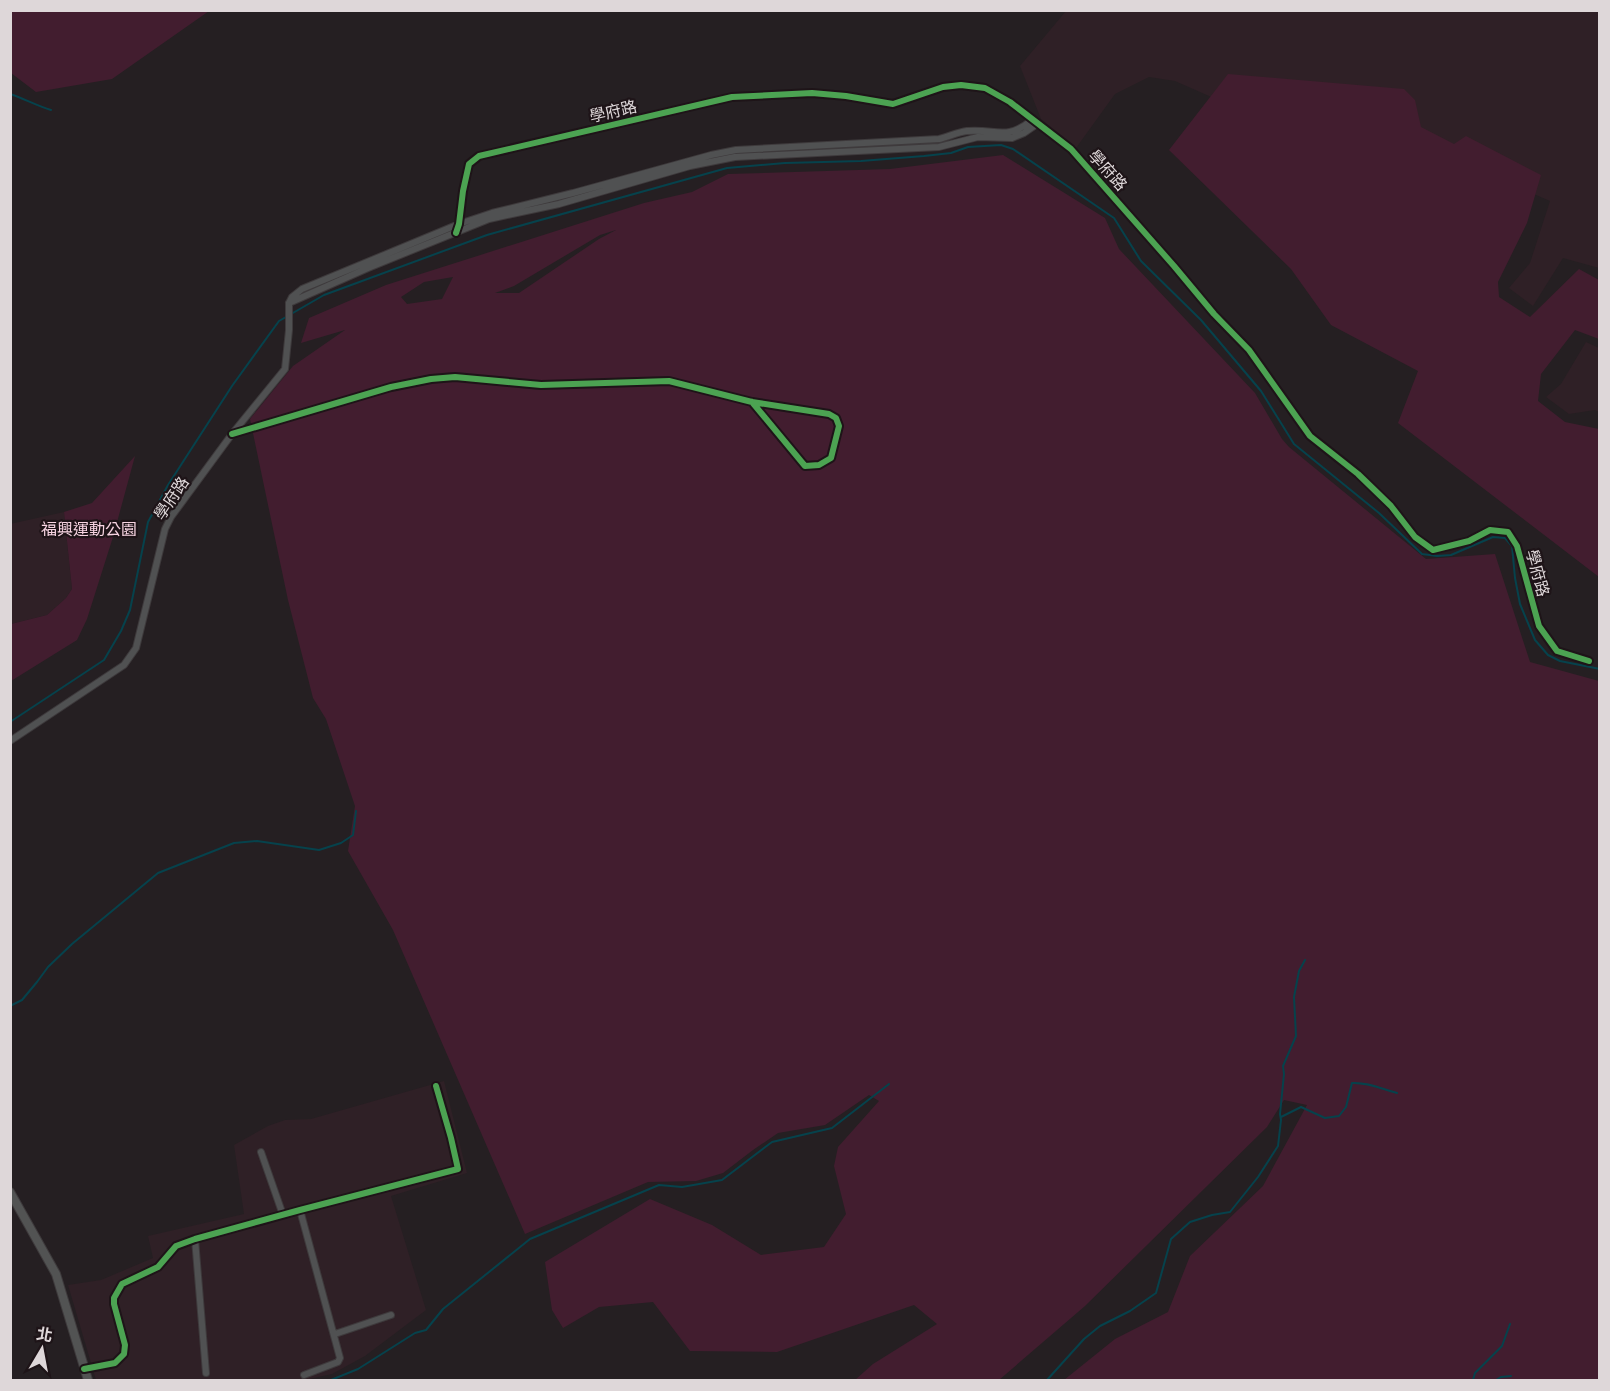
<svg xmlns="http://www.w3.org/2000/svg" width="1610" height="1391" viewBox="0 0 1610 1391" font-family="'Fira Sans','Noto Sans TC',sans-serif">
<rect width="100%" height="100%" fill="#251f22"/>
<path fill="#2f2026" d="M1066 11H1599V268L1563 258 1533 306 1509 288 1530 263 1550 201 1403 137 1250 114 1175 81 1149 77 1115 94 1076 148 1041 119 1020 66Z
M1586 342 1599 348V412L1595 410 1569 414 1546 397 1561 384Z
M64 512 72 589 66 598 47 615 11 624 10 524Z
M444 1081 467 1173 391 1196 426 1310 365 1356 332 1374 305 1380H96L68 1285 101 1280 153 1258 148 1236 244 1214 234 1145 268 1126 285 1120 311 1119Z"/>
<path fill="#421d2f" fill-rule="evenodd" d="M11 10H209V11L112 79 36 92 11 73Z
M1228 74 1404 89 1415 100 1421 127 1454 144 1466 136 1541 175 1527 223 1498 282 1499 297 1530 317 1579 269 1599 280V339L1575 330 1541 374 1538 401 1565 422 1599 429V577L1398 423 1418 371 1331 325 1291 269 1169 150Z
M1003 155 1105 218 1119 249 1255 393 1282 439 1289 447 1426 559 1495 554 1530 662 1599 681V1380H1064L1115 1339 1168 1312 1190 1256 1263 1186 1307 1105 1284 1100 1267 1127 1085 1306 999 1380H855L873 1364 937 1324 914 1305 777 1352 690 1351 653 1302 599 1307 563 1328 552 1310 545 1262 650 1199 712 1225 761 1255 824 1247 846 1214 834 1166 838 1147 879 1101 869 1095 825 1125 778 1133 753 1150 723 1173 696 1181 648 1182 525 1234 393 930 348 851 355 806 326 719 313 698 288 600 250 419 293 366 345 330 301 343 309 318 386 285 644 203 692 192 728 174 890 169ZM616 230 599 239 519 293H495L514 286 600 235ZM453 277 442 299 407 304 401 297 424 282Z
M135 456 113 537 87 619 77 640 11 681V624L47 615 66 598 72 589 64 512 92 503Z"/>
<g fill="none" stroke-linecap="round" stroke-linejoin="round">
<path stroke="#06424c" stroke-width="2" d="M10 94C25 99 37 106 51 110
M10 722 104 660 121 631 130 610 148 522 168 485 232 386 279 321 324 295 487 235 727 168 785 163 861 161 924 156 951 153 968 147 1001 145 1013 149 1114 218 1141 261 1201 320 1261 391 1294 444 1379 513 1422 554 1437 556 1451 555 1493 537 1505 538 1512 546 1515 578 1520 604 1535 640 1548 655 1560 661 1600 669
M10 1006 22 1000 37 982 48 967 72 944 158 873 234 843 257 841 319 850 341 843 353 835 356 811
M1281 1117 1301 1107 1325 1118 1339 1116 1346 1107 1352 1083C1367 1082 1382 1089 1397 1093
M331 1380 358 1369 415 1333 426 1330 443 1309 530 1239 659 1185 682 1187 722 1180 772 1142 832 1128 889 1084
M1047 1380 1084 1339 1100 1326 1130 1311 1156 1293 1171 1239 1190 1222 1212 1215 1230 1212 1258 1177 1278 1146 1281 1120 1280 1114 1284 1074 1283 1066 1296 1036 1294 997 1299 971 1305 960
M1473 1380 1475 1373 1502 1346 1510 1324
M1496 1380 1501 1377 1511 1376"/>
<g stroke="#3e3a3c" stroke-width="8">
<path id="minor" d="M456 233 459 224 463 191 469 164 479 156 732 97 812 93 846 96 893 104 943 87 961 85 985 88 1010 102 1071 149 1174 266 1214 314 1249 350 1310 436 1358 474 1391 506 1415 537 1433 550 1469 541 1490 530 1508 532 1517 546 1539 626 1557 651 1589 661
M289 303 368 268 489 219 559 204 690 166 735 157 939 147 978 137 1012 138 1024 133 1037 124
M233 434 391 387 431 379 455 377 541 385 669 381 752 402 829 414 836 418 839 426 831 458 819 465 805 466 752 402
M10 741 124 665 136 648 165 529 171 517 232 434 285 369 289 330V303L292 297 302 289 459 224 492 213 573 193 711 155 736 150 939 139C948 137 958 132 967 131 996 128 1005 142 1032 120
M261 1152 283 1215
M300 1210 340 1358 338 1362 304 1375
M195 1239 206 1373
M335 1334 391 1315
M84 1369 115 1363 124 1354 125 1345 114 1304V1298L122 1284 158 1267 176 1246 195 1239 300 1210 458 1169 451 1138 436 1086"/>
</g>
<g stroke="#3e3a3c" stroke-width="10">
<path id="secondary" d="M10 1192 56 1274 88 1380"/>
</g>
<use href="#minor" stroke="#505152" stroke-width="6"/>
<use href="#secondary" stroke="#525353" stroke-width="8"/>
<g stroke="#1e1418" stroke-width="10">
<path id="cycleway" d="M456 233 459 224 463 191 469 164 479 156 732 97 812 93 846 96 893 104 943 87 961 85 985 88 1010 102 1071 149 1174 266 1214 314 1249 350 1310 436 1358 474 1391 506 1415 537 1433 550 1469 541 1490 530 1508 532 1517 546 1539 626 1557 651 1589 661
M232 434 391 387 431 379 455 377 541 385 669 381 752 402 829 414 836 418 839 426 831 458 819 465 805 466 752 402
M84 1369 115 1363 124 1354 125 1345 114 1304V1298L122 1284 158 1267 176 1246 195 1239 300 1210 458 1169 451 1138 436 1086"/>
</g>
<use href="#cycleway" stroke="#4ca352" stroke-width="6"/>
</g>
<g text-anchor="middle" stroke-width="4.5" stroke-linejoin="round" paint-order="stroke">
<g font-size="16" fill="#ded7d9" stroke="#1e1418">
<text transform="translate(613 111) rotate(-13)" y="6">學府路</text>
<text transform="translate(1108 170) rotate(48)" y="6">學府路</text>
<text transform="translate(171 498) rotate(-56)" y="6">學府路</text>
<text transform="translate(1538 573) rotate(75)" y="6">學府路</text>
</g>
<g font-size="16" fill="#f7d4e2" stroke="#1e1418">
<text x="89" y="535">福興運動公園</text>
</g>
</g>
<rect width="1610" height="1391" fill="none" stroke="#ded7d9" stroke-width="24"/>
<g transform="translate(42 1349) rotate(10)" stroke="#1e1418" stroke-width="4.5" paint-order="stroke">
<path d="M0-4.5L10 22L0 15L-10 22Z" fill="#ded7d9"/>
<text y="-9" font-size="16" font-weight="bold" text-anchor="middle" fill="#ded7d9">北</text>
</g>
</svg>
